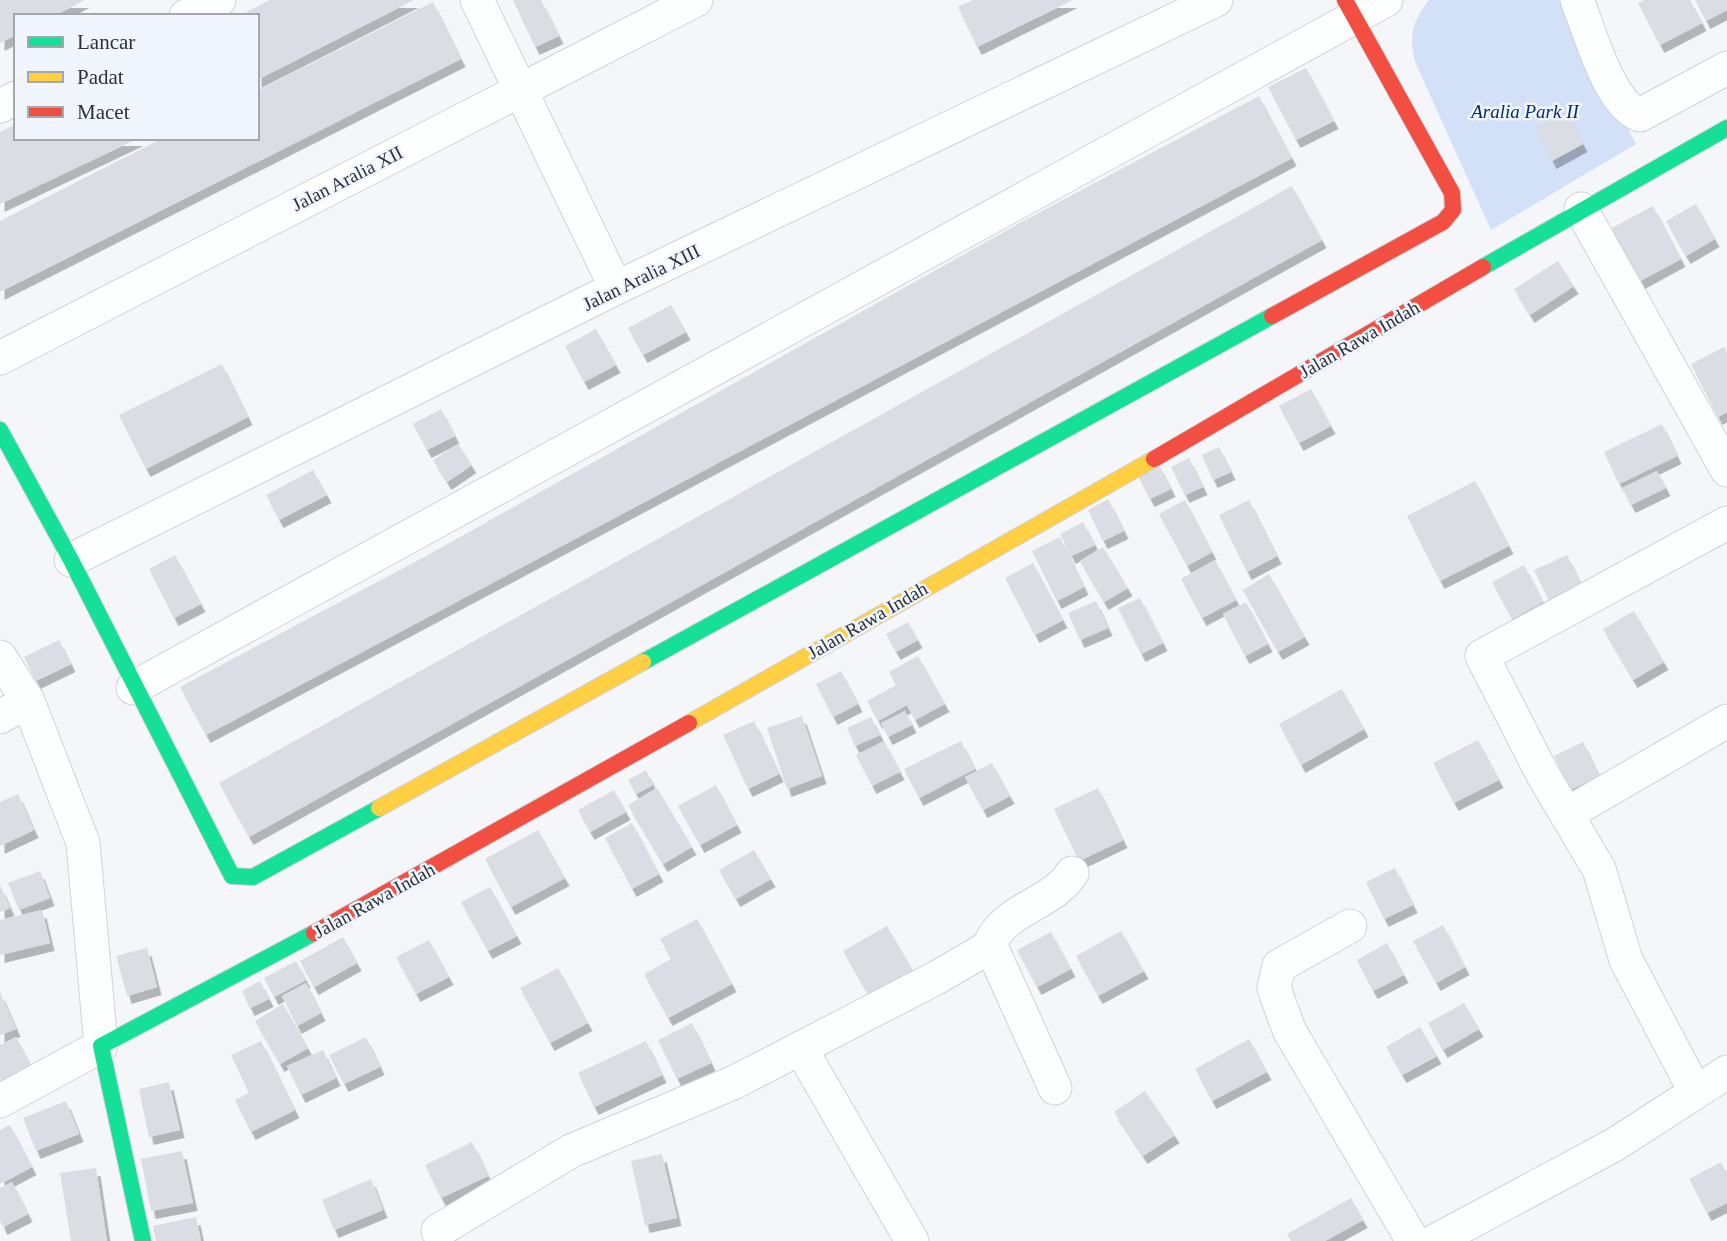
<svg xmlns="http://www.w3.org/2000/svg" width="1727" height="1241" viewBox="0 0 1727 1241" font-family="Georgia,serif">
<defs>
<filter id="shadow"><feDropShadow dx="4.5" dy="8" stdDeviation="0" flood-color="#0004"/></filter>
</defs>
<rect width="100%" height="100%" fill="#f4f6fa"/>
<path fill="#d2e0f8" d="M1429 0H1559L1636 144 1491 230 1416 64C1408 36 1412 22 1429 0Z"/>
<path fill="#dadde3" filter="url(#shadow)" d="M0 0H85L54 16H16V35L0 43Z
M270 0H414L257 80V16H239Z
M513 0H541L559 36 535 47Z
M973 0H1073L977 47 958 7Z
M1644 0H1690L1702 23 1660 45 1638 3Z
M1695 0H1727V10L1706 21Z
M433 2 461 59 0 292V221L163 138H257V91Z
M1306 68 1334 121 1296 140 1268 87Z
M1259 96 1292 158 206 735 180 687 428 555 1025 220Z
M1565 112 1583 144 1552 161 1535 128Z
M16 124V138H139L0 204V132Z
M1292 186 1322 240 249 837 219 783Z
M1696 204 1715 239 1686 256 1666 221Z
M1653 206 1681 259 1633 285 1604 232Z
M1558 261 1574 286 1530 315 1514 289Z
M671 305 686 332 643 355 628 328Z
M596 329 616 365 584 382 565 346Z
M1724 347 1727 353V412L1718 417 1691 364Z
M222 364 248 417 146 469 119 415Z
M1311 389 1331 426 1299 443 1279 406Z
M441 409 455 436 427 450 413 424Z
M1662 424 1677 456 1619 484 1604 452Z
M458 444 472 465 447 482 433 460Z
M1219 447 1231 472 1213 480 1202 455Z
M1189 458 1203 487 1185 495 1171 467Z
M1159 465 1171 489 1150 499 1138 476Z
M313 470 327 495 279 520 266 495Z
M1657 471 1666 488 1631 505 1622 488Z
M1475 481 1509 546 1440 581 1407 516Z
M1108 499 1124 531 1103 541 1088 510Z
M1185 500 1212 552 1187 566 1159 514Z
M1249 500 1277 556 1247 572 1219 515Z
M1083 522 1095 545 1071 556 1060 534Z
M1060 537 1084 587 1057 601 1032 551Z
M1103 547 1128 588 1104 602 1080 561Z
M175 555 201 604 174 618 149 569Z
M1567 555 1586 595 1554 611 1534 570Z
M1215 560 1236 600 1202 618 1181 579Z
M1033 563 1063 620 1035 635 1005 578Z
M1524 565 1543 602 1512 619 1492 582Z
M1269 574 1305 637 1278 652 1243 590Z
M1140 598 1163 643 1141 654 1118 608Z
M1096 601 1108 628 1080 640 1068 613Z
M1246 602 1268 644 1245 656 1223 614Z
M1634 611 1664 662 1633 680 1603 629Z
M908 622 918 640 896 652 886 634Z
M59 640 71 664 36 681 24 657Z
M918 656 945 704 915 720 907 705 878 721 867 701 896 685 889 672Z
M841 671 858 704 833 717 816 684Z
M1342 689 1364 729 1301 765 1279 724Z
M905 711 912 725 888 737 881 723Z
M802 716 822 776 787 789 767 728Z
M871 717 880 735 855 746 847 728Z
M754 721 779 774 748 789 723 735Z
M1478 740 1499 780 1454 803 1433 763Z
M884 741 900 772 872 786 856 755Z
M961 741 975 769 919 798 904 769Z
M1583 742 1599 776 1570 790 1554 756Z
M992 763 1010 796 983 810 965 777Z
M646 770 653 785 636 794 628 780Z
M716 785 737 825 700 845 678 806Z
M657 788 692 847 663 864 628 805Z
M1098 788 1123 840 1079 861 1054 809Z
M614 790 626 812 590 832 578 810Z
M18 794 34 830 0 846V802Z
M632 823 659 874 632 889 605 838Z
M538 830 565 878 511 907 485 859Z
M754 850 771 879 736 899 719 870Z
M1395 868 1413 905 1384 919 1366 882Z
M40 871 50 898 19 910 8 883Z
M0 885 10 908 0 912Z
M490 887 517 936 488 951 461 902Z
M42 910 50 943 0 955V920Z
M697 919 732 984 668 1018 644 974 671 959 660 939Z
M1443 925 1465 967 1436 983 1413 941Z
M887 926 920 983 876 1008 843 951Z
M1121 931 1144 971 1098 996 1076 956Z
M1051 932 1071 969 1037 987 1017 950Z
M343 937 357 963 314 987 300 961Z
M429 940 449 977 416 994 396 957Z
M1387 943 1404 975 1373 991 1357 960Z
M147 948 157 987 127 996 116 956Z
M296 961 306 980 274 997 264 978Z
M558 968 588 1023 550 1043 520 988Z
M260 981 269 999 250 1008 242 991Z
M306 983 321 1013 297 1026 282 996Z
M0 992 16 1029 0 1035Z
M1464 1003 1479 1029 1443 1050 1428 1023Z
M283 1004 308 1048 280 1064 255 1021Z
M692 1023 711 1063 677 1079 658 1040Z
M1420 1027 1437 1056 1402 1075 1386 1047Z
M16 1037 36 1076 6 1090 0 1078V1045Z
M366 1037 380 1067 344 1084 329 1055Z
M1249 1039 1267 1072 1212 1101 1195 1069Z
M261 1041 295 1110 251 1132 235 1100 249 1093 231 1055Z
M646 1041 662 1075 594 1107 578 1073Z
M323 1050 336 1078 301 1095 287 1066Z
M169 1082 180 1130 149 1137 139 1089Z
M1145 1091 1175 1135 1143 1156 1114 1112Z
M66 1101 79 1134 36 1151 23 1118Z
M10 1125 32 1167 0 1184V1130Z
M472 1142 488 1176 441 1198 425 1165Z
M182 1151 193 1203 151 1211 141 1159Z
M662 1154 677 1218 645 1225 631 1161Z
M1721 1162 1727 1174V1203L1707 1213 1689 1179Z
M96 1168 107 1241H71L60 1173Z
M371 1179 383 1210 334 1230 322 1200Z
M12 1182 28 1214 3 1227 0 1221V1188Z
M1351 1198 1363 1220 1325 1241H1291L1287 1234Z
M196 1217 201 1241H156L153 1226Z"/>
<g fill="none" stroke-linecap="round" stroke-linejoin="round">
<g stroke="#cfd2d9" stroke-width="35">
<path id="street" d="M477 0 616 288
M1577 0C1590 31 1608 103 1640 115L1727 68
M186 16 219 0
M0 106 16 98
M1581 209 1727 470
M0 358 696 0
M71 560 616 288 1216 0
M0 657 28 701 83 843 101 1046 0 1101
M133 688 1386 0
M0 717 28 701
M1567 814 1727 721
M1350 926 1279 966 1274 988 1289 1030 1413 1241
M801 1049 912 1241
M1055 1088 990 944C1005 908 1053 904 1072 873
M1695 1091 1626 960 1599 869 1543 775 1482 656 1727 523
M438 1231 571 1151 735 1082 936 978 991 946
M1435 1241 1614 1145 1727 1072"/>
</g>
<g stroke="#cfd2d9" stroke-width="18">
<path id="fast" d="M1483 267 1727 128
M0 430 71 560 232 876 253 877 379 808
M643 662 1272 316
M143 1241 101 1046 314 933"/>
</g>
<g stroke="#cfd2d9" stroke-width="18">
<path id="slow" d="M689 723 1154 459
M379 808 643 662"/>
</g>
<g stroke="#cfd2d9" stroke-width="18">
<path id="jam" d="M1272 316 1443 222 1453 210 1452 193 1345 0
M1154 459 1483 267
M314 933 689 723"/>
</g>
<use href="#street" stroke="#fdfefe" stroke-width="33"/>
<use href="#fast" stroke="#16e098" stroke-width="16"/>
<use href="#slow" stroke="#ffcf43" stroke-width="16"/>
<use href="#jam" stroke="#f24e42" stroke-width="16"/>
</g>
<g text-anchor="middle" stroke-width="5" stroke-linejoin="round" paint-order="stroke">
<g font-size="19" font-style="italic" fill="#072c71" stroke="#f0f5fe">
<text x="1525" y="118">Aralia Park II</text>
</g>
<g font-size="19" fill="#2c313a" stroke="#f0f5fe">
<text transform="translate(347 178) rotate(-27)" y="7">Jalan Aralia XII</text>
<text transform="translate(641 277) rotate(-26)" y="7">Jalan Aralia XIII</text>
<text transform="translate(1359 339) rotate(-30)" y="7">Jalan Rawa Indah</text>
<text transform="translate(867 620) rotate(-30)" y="7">Jalan Rawa Indah</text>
<text transform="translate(374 900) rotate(-29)" y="7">Jalan Rawa Indah</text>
</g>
</g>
<rect x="14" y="14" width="245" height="126" fill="#f0f5fe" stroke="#a2a7b0" stroke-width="2"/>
<rect x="28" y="37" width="35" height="10" fill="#16e098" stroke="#a2a7b0" stroke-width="2"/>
<text x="77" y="49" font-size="21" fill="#2c313a">Lancar</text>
<rect x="28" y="72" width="35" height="10" fill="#ffcf43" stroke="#a2a7b0" stroke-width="2"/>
<text x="77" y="84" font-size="21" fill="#2c313a">Padat</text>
<rect x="28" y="107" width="35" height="10" fill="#f24e42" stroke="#a2a7b0" stroke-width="2"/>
<text x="77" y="119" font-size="21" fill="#2c313a">Macet</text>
</svg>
